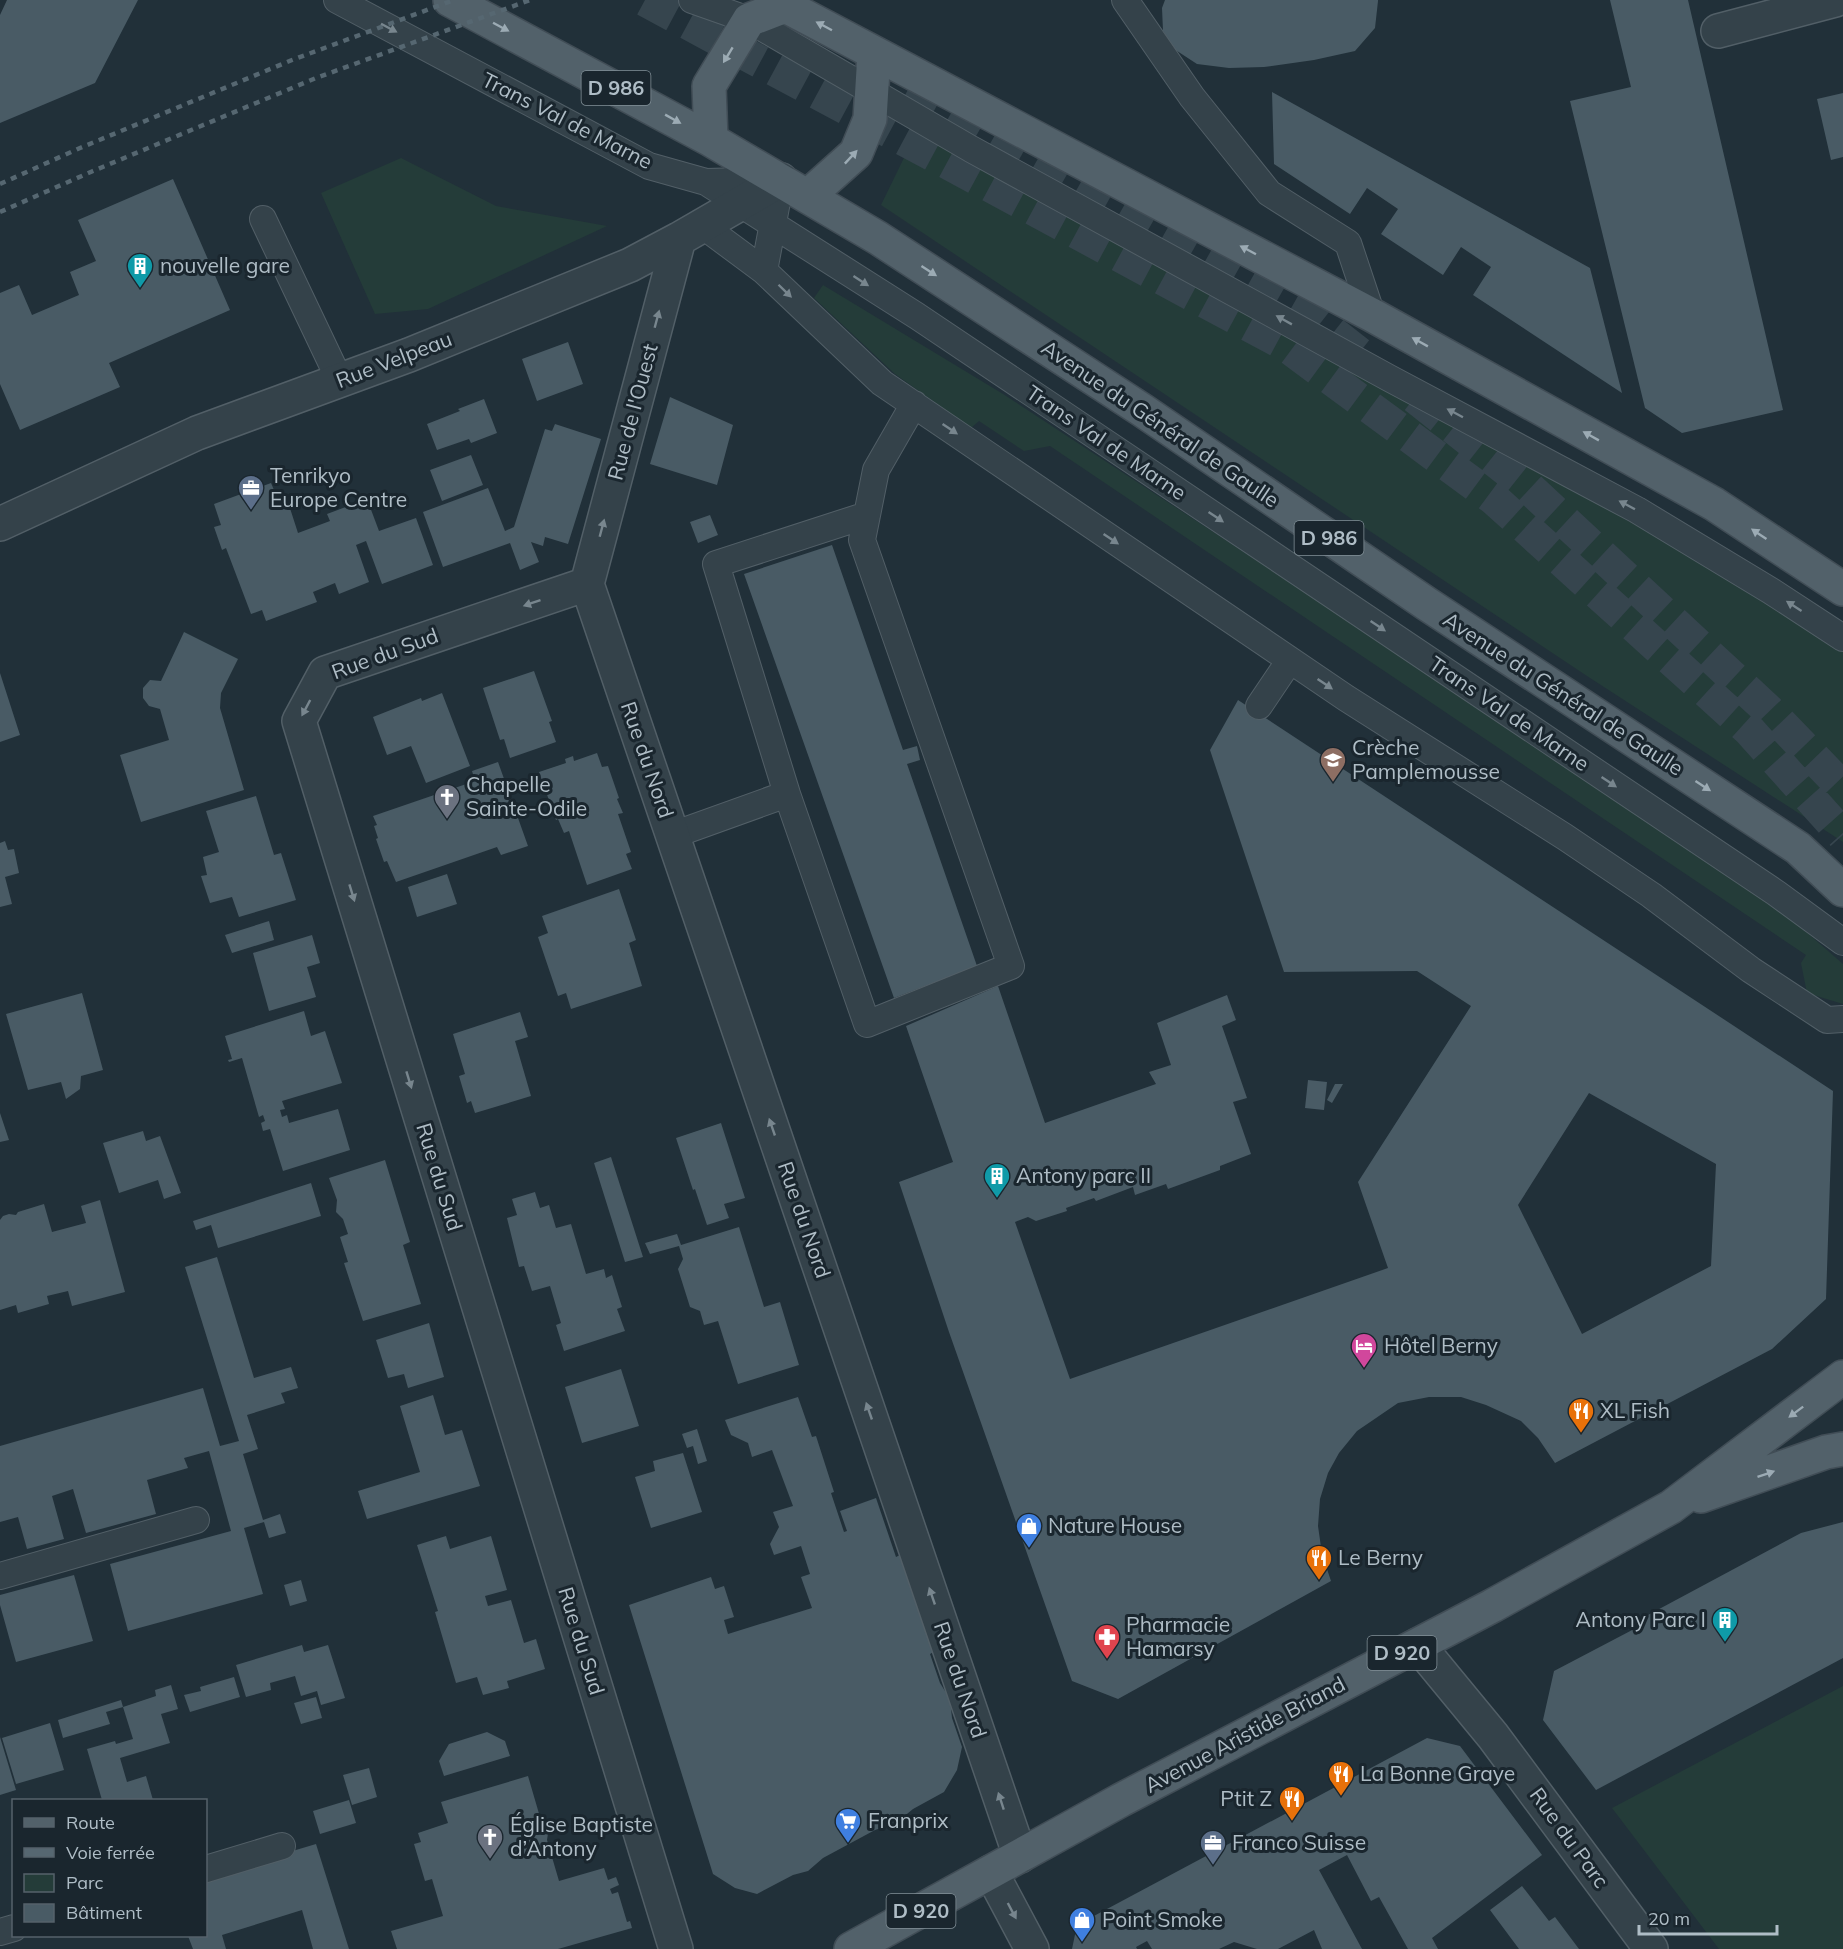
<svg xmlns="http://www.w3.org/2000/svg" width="1843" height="1949" viewBox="0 0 1843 1949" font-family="Mulish,sans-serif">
<rect width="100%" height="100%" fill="#213039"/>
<path fill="#243c39" d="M919 127 1538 469 1790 614 1843 652V842L1587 676 881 205Z
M401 158 496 206 607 226 428 309 375 314 321 193Z
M823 285 1003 394 1719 864 1781 910 1843 964V1004L1807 993 1801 963 1806 955 1050 446 1024 451 979 421 971 428 895 374 814 298Z
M1843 1686V1949H1719L1612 1808Z"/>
<path fill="#495b65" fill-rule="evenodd" d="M7 0H138L95 83 0 123V15Z
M1165 0H1378V1L1375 28 1355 51 1314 60 1264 67 1229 68 1197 64 1174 49 1163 31 1162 8Z
M1610 0H1688L1783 410 1682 433 1645 408 1570 101 1631 87Z
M1272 92 1590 268 1622 393 1473 295 1491 267 1461 247 1443 275 1381 234 1398 209 1367 188 1350 214 1274 164Z
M1843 93V157L1831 160 1817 99Z
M173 179 230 310 109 363 120 387 20 430 0 384V293L19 285 32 315 79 295 70 272 96 261 78 220Z
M568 342 583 384 537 401 522 359Z
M670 397 733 425 717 485 650 464Z
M484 399 497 433 471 443 469 439 437 450 427 424 460 411 458 409Z
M555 424 601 439 568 544 545 537 543 546 531 542 539 562 520 570 510 543 443 567 423 512 488 488 505 531 514 527 545 429 552 431Z
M471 455 483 485 442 501 430 470Z
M271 483 279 502 287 499 298 533 330 521 327 514 367 499 379 531 416 518 433 565 382 584 366 541 356 545 369 582 339 594 335 583 313 592 317 602 266 621 262 610 251 614 226 548 222 550 214 527 221 525 214 504Z
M710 515 718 535 698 543 690 522Z
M832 545 903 750 917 746 920 760 907 764 977 966 894 998 744 574Z
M184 632 238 659 221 693 220 708 244 790 141 822 120 755 169 740 160 709 149 706 143 698V688L150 680 161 681Z
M534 671 552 721 549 722 556 742 510 758 504 739 500 740 483 688Z
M0 673 20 735 0 742Z
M442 693 470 766 426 783 411 746 387 755 373 717 421 698 422 701Z
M1238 700 1833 1091 1826 1299 1772 1349 1555 1463 1538 1438 1521 1421 1486 1405 1461 1397H1429L1398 1403 1357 1431 1339 1453 1328 1473 1320 1499 1318 1526 1322 1554 1331 1581 1118 1699 1072 1681 949 1332 899 1182 953 1162 906 1026 998 986 1045 1123 1156 1084 1149 1072 1171 1065 1157 1023 1227 995 1236 1020 1222 1026 1247 1098 1233 1102 1251 1154 1220 1166V1170L1168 1189 1166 1184 1135 1195 1133 1187 1096 1201 1094 1198 1066 1208 1067 1211 1036 1221 1028 1217 1015 1222 1070 1379 1388 1268 1358 1182 1471 1006 1417 971 1284 972 1210 750ZM1589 1093 1716 1164 1711 1266 1582 1334 1518 1205Z
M597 753 602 767 608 766 619 798 617 799 623 813 618 814 631 852 626 854 632 869 587 885 569 831 564 833 558 819 556 820 539 772 566 763 565 759 573 756 574 761Z
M498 762 528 846 501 855 497 847 396 882 387 861 384 862 376 839 378 838 374 826 377 825 373 816 475 781 472 771Z
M256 796 274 855 281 853 296 900 239 917 232 897 210 903 201 876 207 875 203 857 219 852 206 811Z
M5 841 8 850 14 849 19 873 5 877 12 904 0 907V843Z
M447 874 457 904 417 917 408 887Z
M619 889 636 940 629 943 642 986 571 1009 566 993 558 996 538 937 548 933 542 916Z
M269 921 274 940 232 953 225 935Z
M312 935 320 963 307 967 316 997 269 1011 253 953Z
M82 993 103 1070 81 1076 80 1089 66 1099 61 1082 28 1090 6 1014Z
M304 1011 311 1036 325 1031 342 1083 282 1101 285 1109 280 1110 282 1117 287 1115 289 1123 338 1109 350 1150 283 1171 270 1129 263 1131 261 1123 265 1121 263 1115 259 1117 242 1058 229 1062 228 1060 232 1059 225 1036Z
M520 1012 528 1037 515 1041 531 1096 475 1113 471 1101 467 1103 459 1076 465 1074 453 1034Z
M1308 1080 1327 1082 1324 1110 1305 1108Z
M1335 1084H1343L1332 1103 1327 1100Z
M0 1113 9 1140 0 1142Z
M721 1123 745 1198 724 1204 729 1218 707 1225 695 1189 693 1190 676 1138Z
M143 1131 146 1141 160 1136 181 1193 164 1199 158 1180 119 1193 103 1143Z
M611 1157 643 1257 625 1262 594 1163Z
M385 1160 410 1242 403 1245 421 1304 363 1321 344 1263 348 1262 340 1237 348 1234 343 1219 336 1212 337 1200 329 1178Z
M311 1183 321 1216 218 1248 211 1225 196 1230 193 1221Z
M535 1192 540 1208 549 1205 556 1228 571 1224 586 1274 604 1269 606 1278 612 1275 622 1307 617 1309 625 1331 564 1351 556 1325 561 1323 550 1286 532 1291 524 1266 519 1267 507 1218 517 1215 512 1199Z
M100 1200 125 1292 72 1306 68 1291 47 1296 49 1304 18 1313 16 1305 0 1310V1220L3 1216 9 1214 16 1215 18 1212 44 1204 52 1232 86 1223 81 1206Z
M739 1227 764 1307 780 1302 799 1365 738 1384 718 1321 704 1325 700 1311 690 1307 678 1269 683 1259 679 1246 650 1254 645 1243 677 1234 681 1245Z
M217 1257 254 1378 291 1367 298 1388 281 1393 285 1403 247 1415 258 1449 243 1454 263 1520 280 1514 286 1533 269 1538 264 1522 244 1528 263 1594 128 1631 110 1564 231 1531 209 1451 184 1458 188 1468 147 1480 156 1514 86 1533 73 1489 52 1496 64 1539 27 1549 18 1517 0 1522V1446L203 1388 220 1446 239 1441 185 1267Z
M429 1323 444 1377 408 1388 404 1374 388 1378 376 1340Z
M621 1369 639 1426 582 1443 565 1387Z
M433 1395 445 1435 462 1430 480 1486 367 1519 358 1491 420 1472 400 1406Z
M798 1397 812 1437 816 1436 834 1492 831 1493 844 1532 847 1531 840 1511 876 1498 896 1557 902 1554 935 1651 930 1654 940 1683 950 1699 952 1718 962 1747 957 1770 944 1792 913 1809 896 1823 875 1830 823 1858 808 1871 793 1875 757 1894 735 1888 713 1874 629 1605 711 1577 715 1589 724 1586 734 1617 724 1620 728 1634 812 1608 801 1577 810 1574 801 1546 774 1555 770 1544 779 1527 773 1512 793 1506 772 1450 752 1457 748 1443 731 1435 725 1420Z
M697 1429 707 1461 698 1464 693 1446 687 1448 682 1434Z
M683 1453 702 1512 651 1528 635 1477 655 1471 653 1461Z
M1843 1522V1658L1596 1790 1543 1720 1554 1671 1636 1628 1648 1615 1801 1533Z
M446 1536 450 1549 491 1536 507 1590 485 1596 488 1606 511 1600 524 1643 536 1639 545 1669 507 1681 509 1688 483 1695 477 1677 456 1683 435 1612 438 1611 417 1545Z
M74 1575 93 1641 16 1662 0 1605V1595Z
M301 1580 307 1601 290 1606 284 1585Z
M302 1645 304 1652 328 1645 345 1698 321 1705 317 1691 301 1696 295 1676 270 1683 271 1690 246 1697 236 1665Z
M234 1677 240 1697 190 1712 184 1695 201 1691 200 1687Z
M171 1685 178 1709 161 1714 170 1743 120 1758 127 1782 146 1776 153 1800H102L87 1749 115 1741 116 1744 133 1739 123 1707 156 1696 155 1690Z
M316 1697 322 1718 301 1724 294 1703Z
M121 1700 123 1707 106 1712 110 1724 63 1738 58 1720Z
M50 1723 64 1770 16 1784 2 1738Z
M487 1732 505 1741 510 1756 444 1776 439 1761 449 1744Z
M0 1737 16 1790 0 1795Z
M1427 1738 1460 1746 1542 1855 1432 1938 1438 1949H1408L1379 1897 1371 1901 1347 1855 1319 1870 1362 1949H1322L1314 1930 1278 1949H1257L1234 1942 1219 1949H1152L1147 1941 1136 1947 1137 1949H1072L1077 1925Z
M369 1768 377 1797 352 1805 343 1775Z
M528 1776 540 1817 549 1827 547 1840 559 1881 604 1868 608 1880 616 1877 619 1885 610 1889 612 1894 618 1892 627 1922 630 1921 632 1928 558 1949H397L391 1931 443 1916 432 1879 425 1881 414 1844 421 1842 418 1833 448 1823 441 1802Z
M349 1800 356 1823 320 1834 313 1811Z
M316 1844 349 1949H313L302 1910 222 1935 226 1949H193L188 1936H206V1877Z
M1522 1886 1549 1921 1555 1917 1579 1949H1519L1490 1910Z"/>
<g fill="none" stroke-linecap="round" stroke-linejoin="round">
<path stroke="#36454e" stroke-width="33" stroke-dasharray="33 16" stroke-linecap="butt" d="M645 0 1284 344 1494 499 1749 730 1843 835
M909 88 1309 314 1370 362
M1415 397 1527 486 1768 710 1843 788"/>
<g stroke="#525f67" stroke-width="28">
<path id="service" d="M337 0 649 166 706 182 917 316 1776 893 1843 942
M692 0 749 20 971 149 1389 378 1637 510 1771 591 1843 638
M1125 0 1192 97 1269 193 1348 243 1372 315
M706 182 781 180 764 271 882 383 1346 698 1565 837 1651 895 1751 970 1827 1020 1843 1019
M263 219 340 381
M702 225 764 271
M867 515 716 564 787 794 867 1024 1011 966 862 540 876 470 914 404
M1259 706 1290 660
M673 835 787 794
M0 1576 196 1520
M206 1869 282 1846
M0 1932 14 1928"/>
</g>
<g stroke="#525f67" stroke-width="36">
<path id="minor" d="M1718 31 1835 0
M0 524 197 433 409 355 630 265 679 239 781 180
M587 584 325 673 299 721 676 1949
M587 584 1020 1856
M587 584 679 239
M1418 1645 1493 1736 1651 1949
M991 1872 1032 1949"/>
</g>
<g stroke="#414d56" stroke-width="36">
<path id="primary" d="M450 0 711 140 878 238 1142 410 1427 604 1798 848 1843 890
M774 0 1372 315 1714 504 1843 589
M711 140 709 86 749 20 785 6
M808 196 856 153 870 119 874 53
M1701 1496 1826 1452 1843 1449
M851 1949 1121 1800 1492 1606 1671 1507 1843 1377"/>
</g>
<use href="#service" stroke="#34424a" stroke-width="26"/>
<use href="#minor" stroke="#34424a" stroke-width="33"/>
<use href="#primary" stroke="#52616a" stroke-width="33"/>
<path stroke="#566771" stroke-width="4.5" stroke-dasharray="6 6" stroke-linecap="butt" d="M0 184 80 148 292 60 454 0
M0 212 93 171 316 78 530 0"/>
</g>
<defs><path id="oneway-solid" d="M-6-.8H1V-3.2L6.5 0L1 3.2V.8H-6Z" transform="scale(1.5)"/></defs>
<g fill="#9cabb4">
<use href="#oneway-solid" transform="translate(824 26) rotate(-152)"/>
<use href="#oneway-solid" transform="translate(501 27) rotate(28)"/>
<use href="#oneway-solid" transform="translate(728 55) rotate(121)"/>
<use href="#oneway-solid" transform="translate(673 119) rotate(29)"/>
<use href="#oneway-solid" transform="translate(851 157) rotate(-47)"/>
<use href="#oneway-solid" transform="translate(1248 250) rotate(-152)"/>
<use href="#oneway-solid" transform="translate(929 271) rotate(33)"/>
<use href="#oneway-solid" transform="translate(1420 342) rotate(-151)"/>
<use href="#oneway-solid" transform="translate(1591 436) rotate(-151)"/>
<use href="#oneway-solid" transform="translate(1759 534) rotate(-146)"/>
<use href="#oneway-solid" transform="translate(1703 786) rotate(33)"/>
<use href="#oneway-solid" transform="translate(1796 1412) rotate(143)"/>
<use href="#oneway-solid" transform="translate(1766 1474) rotate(-19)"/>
</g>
<g fill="#78868e">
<use href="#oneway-solid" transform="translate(389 28) rotate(28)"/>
<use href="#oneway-solid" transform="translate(861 281) rotate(33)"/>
<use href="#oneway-solid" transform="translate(785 291) rotate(44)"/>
<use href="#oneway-solid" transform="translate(657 319) rotate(-75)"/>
<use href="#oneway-solid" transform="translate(1284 320) rotate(-151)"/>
<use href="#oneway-solid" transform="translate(1455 413) rotate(-152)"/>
<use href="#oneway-solid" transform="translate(950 429) rotate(34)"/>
<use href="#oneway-solid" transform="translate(1627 505) rotate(-152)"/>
<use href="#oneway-solid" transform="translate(1216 517) rotate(34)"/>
<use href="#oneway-solid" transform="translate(602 528) rotate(-75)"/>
<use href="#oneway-solid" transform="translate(1111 539) rotate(34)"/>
<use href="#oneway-solid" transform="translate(532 603) rotate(161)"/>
<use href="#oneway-solid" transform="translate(1794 606) rotate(-147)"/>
<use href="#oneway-solid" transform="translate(1378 626) rotate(34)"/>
<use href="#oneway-solid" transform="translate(1325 684) rotate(34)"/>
<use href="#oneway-solid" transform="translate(306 708) rotate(118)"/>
<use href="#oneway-solid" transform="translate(1609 782) rotate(34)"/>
<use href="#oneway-solid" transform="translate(352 893) rotate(73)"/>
<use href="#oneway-solid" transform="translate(409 1080) rotate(73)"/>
<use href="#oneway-solid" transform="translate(772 1127) rotate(-109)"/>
<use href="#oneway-solid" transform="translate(869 1411) rotate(-109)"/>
<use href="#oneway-solid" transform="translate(932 1596) rotate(-109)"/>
<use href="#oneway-solid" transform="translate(1001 1801) rotate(-108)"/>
<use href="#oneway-solid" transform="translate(1012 1911) rotate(62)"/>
</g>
<defs>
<g id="building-pin" transform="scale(1.35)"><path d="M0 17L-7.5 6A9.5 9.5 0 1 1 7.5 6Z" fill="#0f9aa8" stroke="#1a262e"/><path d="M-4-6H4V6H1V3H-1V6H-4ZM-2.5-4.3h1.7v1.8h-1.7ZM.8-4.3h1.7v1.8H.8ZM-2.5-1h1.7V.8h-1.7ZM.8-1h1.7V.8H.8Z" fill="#fff"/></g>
<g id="office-pin" transform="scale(1.35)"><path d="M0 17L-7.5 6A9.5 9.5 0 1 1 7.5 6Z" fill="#5c6f8a" stroke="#1a262e"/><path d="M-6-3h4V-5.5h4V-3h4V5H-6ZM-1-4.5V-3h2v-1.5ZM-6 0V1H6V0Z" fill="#fff"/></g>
<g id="school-pin" transform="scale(1.35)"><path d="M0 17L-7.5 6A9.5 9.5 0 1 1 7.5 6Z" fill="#8d6e63" stroke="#1a262e"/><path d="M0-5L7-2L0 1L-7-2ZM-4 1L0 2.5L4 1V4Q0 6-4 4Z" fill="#fff"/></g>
<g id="church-pin" transform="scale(1.35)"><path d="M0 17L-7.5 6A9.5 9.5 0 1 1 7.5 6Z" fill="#6b7280" stroke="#1a262e"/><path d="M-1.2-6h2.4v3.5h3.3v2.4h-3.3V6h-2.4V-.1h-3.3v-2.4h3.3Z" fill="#fff"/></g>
<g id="hotel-pin" transform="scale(1.35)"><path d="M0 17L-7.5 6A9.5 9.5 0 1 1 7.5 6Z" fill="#d1479c" stroke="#1a262e"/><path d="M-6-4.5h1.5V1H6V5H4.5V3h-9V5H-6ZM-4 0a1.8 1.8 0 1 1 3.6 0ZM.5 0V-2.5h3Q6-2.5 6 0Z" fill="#fff"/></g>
<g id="restaurant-pin" transform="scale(1.35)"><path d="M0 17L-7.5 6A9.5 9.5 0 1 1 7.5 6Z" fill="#e8710a" stroke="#1a262e"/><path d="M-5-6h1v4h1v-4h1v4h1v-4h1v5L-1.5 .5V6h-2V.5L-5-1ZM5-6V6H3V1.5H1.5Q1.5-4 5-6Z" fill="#fff"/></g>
<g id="shop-pin" transform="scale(1.35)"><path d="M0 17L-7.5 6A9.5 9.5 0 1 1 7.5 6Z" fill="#3f7fe0" stroke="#1a262e"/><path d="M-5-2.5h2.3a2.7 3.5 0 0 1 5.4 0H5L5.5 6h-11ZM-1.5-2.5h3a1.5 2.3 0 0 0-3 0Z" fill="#fff"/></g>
<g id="pharmacy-pin" transform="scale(1.35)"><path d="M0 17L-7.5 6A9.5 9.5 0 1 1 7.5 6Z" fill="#e0444e" stroke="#1a262e"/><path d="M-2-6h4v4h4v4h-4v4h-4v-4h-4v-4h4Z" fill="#fff"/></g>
<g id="supermarket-pin" transform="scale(1.35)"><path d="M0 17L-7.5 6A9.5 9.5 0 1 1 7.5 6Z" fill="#3f7fe0" stroke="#1a262e"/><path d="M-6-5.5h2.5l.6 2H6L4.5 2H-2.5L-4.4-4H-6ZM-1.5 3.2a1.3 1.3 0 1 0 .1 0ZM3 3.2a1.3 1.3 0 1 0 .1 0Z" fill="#fff"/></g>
</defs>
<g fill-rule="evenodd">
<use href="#building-pin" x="140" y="266"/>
<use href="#office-pin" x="251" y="488"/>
<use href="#school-pin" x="1333" y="760"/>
<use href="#church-pin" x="447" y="797"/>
<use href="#building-pin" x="997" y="1176"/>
<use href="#hotel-pin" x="1364" y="1346"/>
<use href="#restaurant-pin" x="1581" y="1411"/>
<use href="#shop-pin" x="1029" y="1526"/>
<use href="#restaurant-pin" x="1319" y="1558"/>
<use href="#building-pin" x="1725" y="1620"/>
<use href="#pharmacy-pin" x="1107" y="1637"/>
<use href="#restaurant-pin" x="1341" y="1774"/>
<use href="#restaurant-pin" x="1292" y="1799"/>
<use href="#supermarket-pin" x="848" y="1821"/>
<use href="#church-pin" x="490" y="1837"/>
<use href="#office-pin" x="1213" y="1843"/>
<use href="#shop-pin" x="1082" y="1920"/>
</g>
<g text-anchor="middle" stroke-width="6" stroke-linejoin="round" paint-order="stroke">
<g fill="#1a262e" stroke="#829098" stroke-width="1.5">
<rect x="581.5" y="71" width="69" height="34" rx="4.5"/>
<rect x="1294.5" y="521" width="69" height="34" rx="4.5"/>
<rect x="1367.5" y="1636" width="69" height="34" rx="4.5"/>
<rect x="886.5" y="1894" width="69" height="34" rx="4.5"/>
</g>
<g font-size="20" font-weight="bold" fill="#afbdc6">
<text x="616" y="95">D 986</text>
<text x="1329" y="545">D 986</text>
<text x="1402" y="1660">D 920</text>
<text x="921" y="1918">D 920</text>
</g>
<g font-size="21" fill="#afbdc6" stroke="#1a262e">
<text transform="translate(567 121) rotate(27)" y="7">Trans Val de Marne</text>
<text transform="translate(394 360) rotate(-21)" y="7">Rue Velpeau</text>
<text transform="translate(633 412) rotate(-75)" y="7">Rue de l'Ouest</text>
<text transform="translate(1160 424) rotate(34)" y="7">Avenue du Général de Gaulle</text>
<text transform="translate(1106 443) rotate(34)" y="7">Trans Val de Marne</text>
<text transform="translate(385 654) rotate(-20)" y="7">Rue du Sud</text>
<text transform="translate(1563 694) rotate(33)" y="7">Avenue du Général de Gaulle</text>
<text transform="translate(1509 714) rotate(34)" y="7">Trans Val de Marne</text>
<text transform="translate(647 760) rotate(71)" y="7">Rue du Nord</text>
<text transform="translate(439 1177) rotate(73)" y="7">Rue du Sud</text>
<text transform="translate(804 1220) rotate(71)" y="7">Rue du Nord</text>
<text transform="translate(581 1641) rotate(73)" y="7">Rue du Sud</text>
<text transform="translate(960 1680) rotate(71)" y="7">Rue du Nord</text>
<text transform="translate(1245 1735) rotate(-28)" y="7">Avenue Aristide Briand</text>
<text transform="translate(1569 1838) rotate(54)" y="7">Rue du Parc</text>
</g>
<g font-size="21" fill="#afbdc6" stroke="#1a262e" text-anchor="start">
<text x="160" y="273">nouvelle gare</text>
<text x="270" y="483">Tenrikyo<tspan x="270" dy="24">Europe Centre</tspan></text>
<text x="1352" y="755">Crèche<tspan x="1352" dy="24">Pamplemousse</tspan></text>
<text x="466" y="792">Chapelle<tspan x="466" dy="24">Sainte-Odile</tspan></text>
<text x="1016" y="1183">Antony parc II</text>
<text x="1384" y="1353">Hôtel Berny</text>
<text x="1600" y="1418">XL Fish</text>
<text x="1048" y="1533">Nature House</text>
<text x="1338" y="1565">Le Berny</text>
<text x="1706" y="1627" text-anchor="end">Antony Parc I</text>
<text x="1126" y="1632">Pharmacie<tspan x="1126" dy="24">Hamarsy</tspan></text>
<text x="1360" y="1781">La Bonne Graye</text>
<text x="1272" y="1806" text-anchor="end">Ptit Z</text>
<text x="868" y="1828">Franprix</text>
<text x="510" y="1832">Église Baptiste<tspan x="510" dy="24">d’Antony</tspan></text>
<text x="1232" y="1850">Franco Suisse</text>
<text x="1102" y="1927">Point Smoke</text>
</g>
</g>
<rect x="12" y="1799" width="195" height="138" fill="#1a262e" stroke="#56626b" stroke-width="1.5"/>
<rect x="24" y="1818" width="30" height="9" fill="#52616a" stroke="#56626b" stroke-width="1.5"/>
<text x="66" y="1829" font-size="18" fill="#afbdc6">Route</text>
<rect x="24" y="1848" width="30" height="9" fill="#566771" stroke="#56626b" stroke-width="1.5"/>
<text x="66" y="1859" font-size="18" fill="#afbdc6">Voie ferrée</text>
<rect x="24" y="1874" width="30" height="18" fill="#243c39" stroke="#56626b" stroke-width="1.5"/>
<text x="66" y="1889" font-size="18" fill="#afbdc6">Parc</text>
<rect x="24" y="1904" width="30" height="18" fill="#495b65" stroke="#56626b" stroke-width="1.5"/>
<text x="66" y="1919" font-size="18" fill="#afbdc6">Bâtiment</text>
<path d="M1639 1925v9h138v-9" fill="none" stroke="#afbdc6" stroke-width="3"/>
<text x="1648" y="1925" font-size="18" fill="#afbdc6" stroke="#1a262e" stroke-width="4.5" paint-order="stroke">20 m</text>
</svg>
